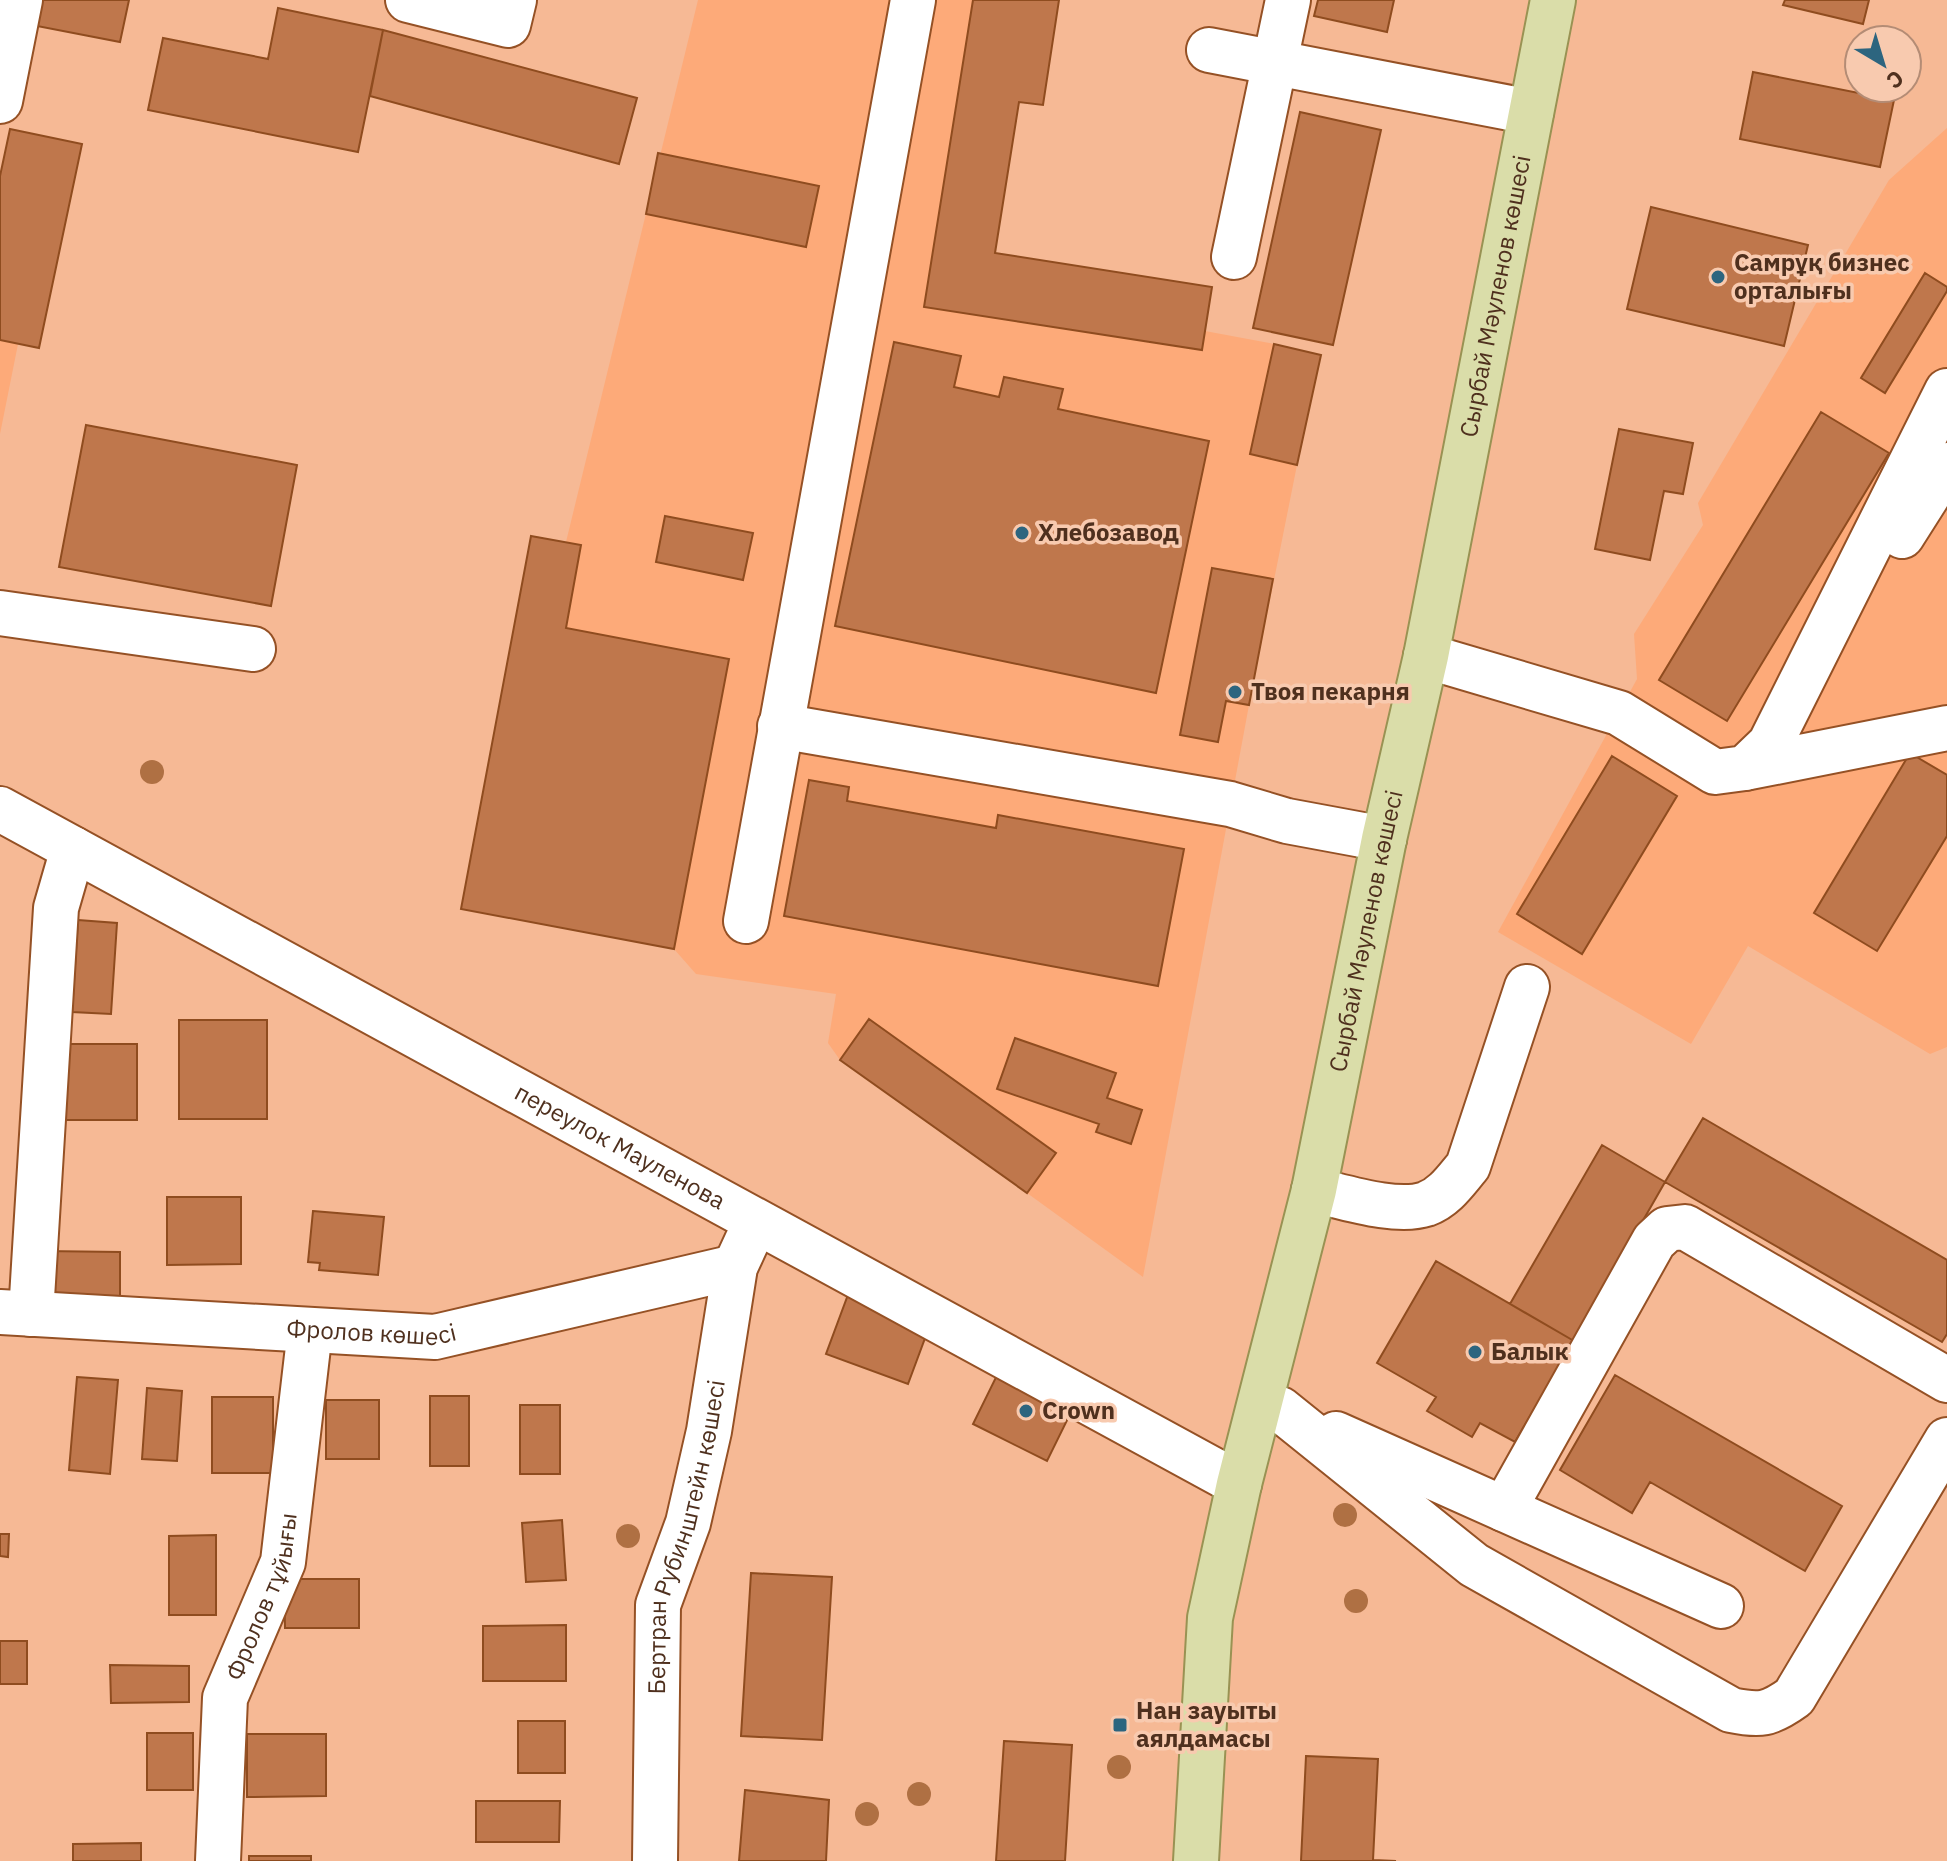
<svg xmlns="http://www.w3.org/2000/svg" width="1947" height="1861" viewBox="0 0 1947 1861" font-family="'IBM Plex Sans',sans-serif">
<rect width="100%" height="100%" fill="#f6b995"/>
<path fill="#fdaa79" d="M698 0H973L924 307 1205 331 1274 344 1250 454 1297 465 1249 705 1143 1277 1027 1193 1055 1152 869 1019 840 1060 828 1043 836 994 696 974 674 949 729 659 566 628V542Z
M1947 128V1047L1930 1054 1748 946 1691 1044 1498 932 1637 679 1634 634 1703 525 1698 503 1889 180Z
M0 340 18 344 0 434Z"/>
<path fill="#bf774c" stroke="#8f4c1f" stroke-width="2" d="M42 0H129L120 42 37 26Z
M973 0H1059L1043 105 1019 102 995 253 1212 287 1202 350 924 307Z
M1318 0H1394L1387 32 1314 16Z
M1785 0H1869L1863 24 1783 5Z
M278 8 383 30 358 152 148 110 163 38 268 59Z
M383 30 637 98 619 164 370 96Z
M1753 72 1894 100 1880 167 1740 139Z
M1300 112 1381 130 1333 345 1253 328Z
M10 129 82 144 39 348 0 340V176Z
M658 153 819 186 806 247 646 214Z
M1651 207 1808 245 1784 346 1627 309Z
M1925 273 1947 287V291L1885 393 1861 378Z
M894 342 961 356 954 387 999 397 1004 377 1063 389 1058 409 1209 441 1156 693 835 626Z
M1274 344 1321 355 1297 465 1250 454Z
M1821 412 1889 453 1727 721 1659 680Z
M86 425 297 465 271 606 59 567Z
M1619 429 1693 443 1683 494 1664 491 1650 560 1595 549Z
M665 516 753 533 743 580 656 562Z
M531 536 581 545 566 628 729 659 674 949 461 909Z
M1212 568 1273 579 1249 705 1226 701 1218 742 1180 735Z
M1910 753 1947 775V836L1877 951 1814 913Z
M1612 756 1677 796 1582 954 1517 914Z
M809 780 849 787 847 801 996 828 998 815 1184 849 1158 986 784 916Z
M78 920 117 923 111 1014 72 1012Z
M869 1019 1056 1153 1027 1193 840 1060Z
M179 1020H267V1119H179Z
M1015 1038 1116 1073 1107 1098 1142 1110 1131 1144 1096 1132 1099 1124 997 1089Z
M62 1044H137V1120H62Z
M1703 1118 1947 1260V1334L1942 1342 1665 1182Z
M1602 1145 1665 1182 1574 1341 1510 1304Z
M167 1197H241V1264L167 1265Z
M313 1211 384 1217 378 1275 319 1270 320 1263 308 1262Z
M43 1251 120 1252V1298H44Z
M1436 1261 1574 1341 1515 1442 1480 1423 1472 1437 1427 1411 1436 1397 1377 1363Z
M849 1292 931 1322 908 1384 826 1354Z
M1004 1361 1078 1398 1047 1461 973 1424Z
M1615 1375 1842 1506 1805 1571 1650 1482 1632 1513 1560 1470Z
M77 1377 118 1380 110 1474 69 1470Z
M147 1388 182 1391 177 1461 142 1459Z
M430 1396H469V1466H430Z
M212 1397H273V1473H212Z
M326 1400H379V1459H326Z
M520 1405H560V1474H520Z
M562 1520 566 1580 526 1582 522 1523Z
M0 1534H9L8 1557 0 1556Z
M216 1535V1615H169V1536Z
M751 1573 832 1577 822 1740 741 1736Z
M284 1579H359V1628H285Z
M566 1625V1681H483V1626Z
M0 1641H27V1684H0Z
M110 1665 189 1666V1702L111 1703Z
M518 1721H565V1773H518Z
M147 1733H193V1790H147Z
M247 1734H326V1796L247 1797Z
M1004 1741 1072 1745 1065 1861H996Z
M1306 1756 1378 1759 1373 1860 1396 1861H1301Z
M745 1790 829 1800 826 1861H739Z
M476 1801H560L559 1842H476Z
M141 1843V1861H73V1844Z
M249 1856H311V1861H249Z"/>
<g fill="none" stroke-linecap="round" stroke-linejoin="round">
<g stroke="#955125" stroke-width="48">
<g id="minor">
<path d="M408 0 508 25 514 0"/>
<path d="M1209 50 1531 112"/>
<path d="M0 101 20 0"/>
<path d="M1234 257 1288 0"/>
<path d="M1902 536 1947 465"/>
<path d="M0 613 253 649"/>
<path d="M1426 656 1619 713 1715 772 1745 768 1770 744 1947 391"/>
<path d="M780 726 1230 804 1287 821 1384 839"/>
<path d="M1745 768 1947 728"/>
<path id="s1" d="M0 809 1239 1484"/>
<path d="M746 921 913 0"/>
<path d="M1314 1190C1345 1197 1396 1214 1426 1204 1445 1197 1456 1180 1468 1166L1527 987"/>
<path id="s2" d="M0 1312 435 1337 735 1267"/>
<path d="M31 1314 56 908 73 849"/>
<path d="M1280 1409 1474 1565 1731 1710C1760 1716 1769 1715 1794 1697L1947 1440"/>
<path d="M1336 1434 1721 1606"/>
<path d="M1504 1509 1654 1241 1667 1229 1685 1227 1947 1380"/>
<path id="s3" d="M218 1861 225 1698 283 1562 310 1330"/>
<path id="s4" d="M655 1861 658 1605 688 1523 709 1431 735 1267 747 1241"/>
</g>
</g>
<g stroke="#999253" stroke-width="48">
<g id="major">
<path id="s5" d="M1196 1861 1210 1618 1239 1484 1314 1190 1384 839 1426 656 1553 0"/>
</g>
</g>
<use href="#minor" stroke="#fff" stroke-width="44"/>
<use href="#major" stroke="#dadda9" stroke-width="44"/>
</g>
<g fill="#af7043">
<circle cx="152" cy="772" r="12"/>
<circle cx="1345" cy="1515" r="12"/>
<circle cx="628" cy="1536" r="12"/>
<circle cx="1356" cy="1601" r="12"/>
<circle cx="1119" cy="1767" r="12"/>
<circle cx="919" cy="1794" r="12"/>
<circle cx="867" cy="1814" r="12"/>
</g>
<g fill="#2d657f" stroke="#f8caaf" stroke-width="3">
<circle cx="1718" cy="277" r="8"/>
<circle cx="1022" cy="533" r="8"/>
<circle cx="1235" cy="692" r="8"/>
<circle cx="1475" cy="1352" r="8"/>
<circle cx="1026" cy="1411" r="8"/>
<rect x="1112" y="1717" width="16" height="16" rx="4"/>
</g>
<g text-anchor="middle" stroke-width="7" stroke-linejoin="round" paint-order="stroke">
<g font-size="24" font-weight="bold" fill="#4f301e" stroke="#f8caaf" text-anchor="start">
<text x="1734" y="271">Самрұқ бизнес<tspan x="1734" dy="28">орталығы</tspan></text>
<text x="1038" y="541">Хлебозавод</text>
<text x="1251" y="700">Твоя пекарня</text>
<text x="1491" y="1360">Балык</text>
<text x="1042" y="1419">Crown</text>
<text x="1136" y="1719">Нан зауыты<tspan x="1136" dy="28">аялдамасы</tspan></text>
</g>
<g font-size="24" fill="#4f301e" stroke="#f8caaf">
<text dy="8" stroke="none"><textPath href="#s5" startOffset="1596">Сырбай Мәуленов көшесі</textPath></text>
<text dy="8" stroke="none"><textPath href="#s5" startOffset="948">Сырбай Мәуленов көшесі</textPath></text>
<text dy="8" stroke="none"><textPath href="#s1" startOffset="706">переулок Мауленова</textPath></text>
<text dy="8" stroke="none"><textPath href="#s2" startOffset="372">Фролов көшесі</textPath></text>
<text dy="8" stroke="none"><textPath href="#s4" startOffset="328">Бертран Рубинштейн көшесі</textPath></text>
<text dy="8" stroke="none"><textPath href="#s3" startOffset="272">Фролов тұйығы</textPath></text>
</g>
</g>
<g transform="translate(1883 64) rotate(142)"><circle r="38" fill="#f8caaf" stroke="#b48c75" stroke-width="2"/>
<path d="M0-6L14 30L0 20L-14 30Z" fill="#2d657f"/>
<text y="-12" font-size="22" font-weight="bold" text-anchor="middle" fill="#4f301e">С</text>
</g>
</svg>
